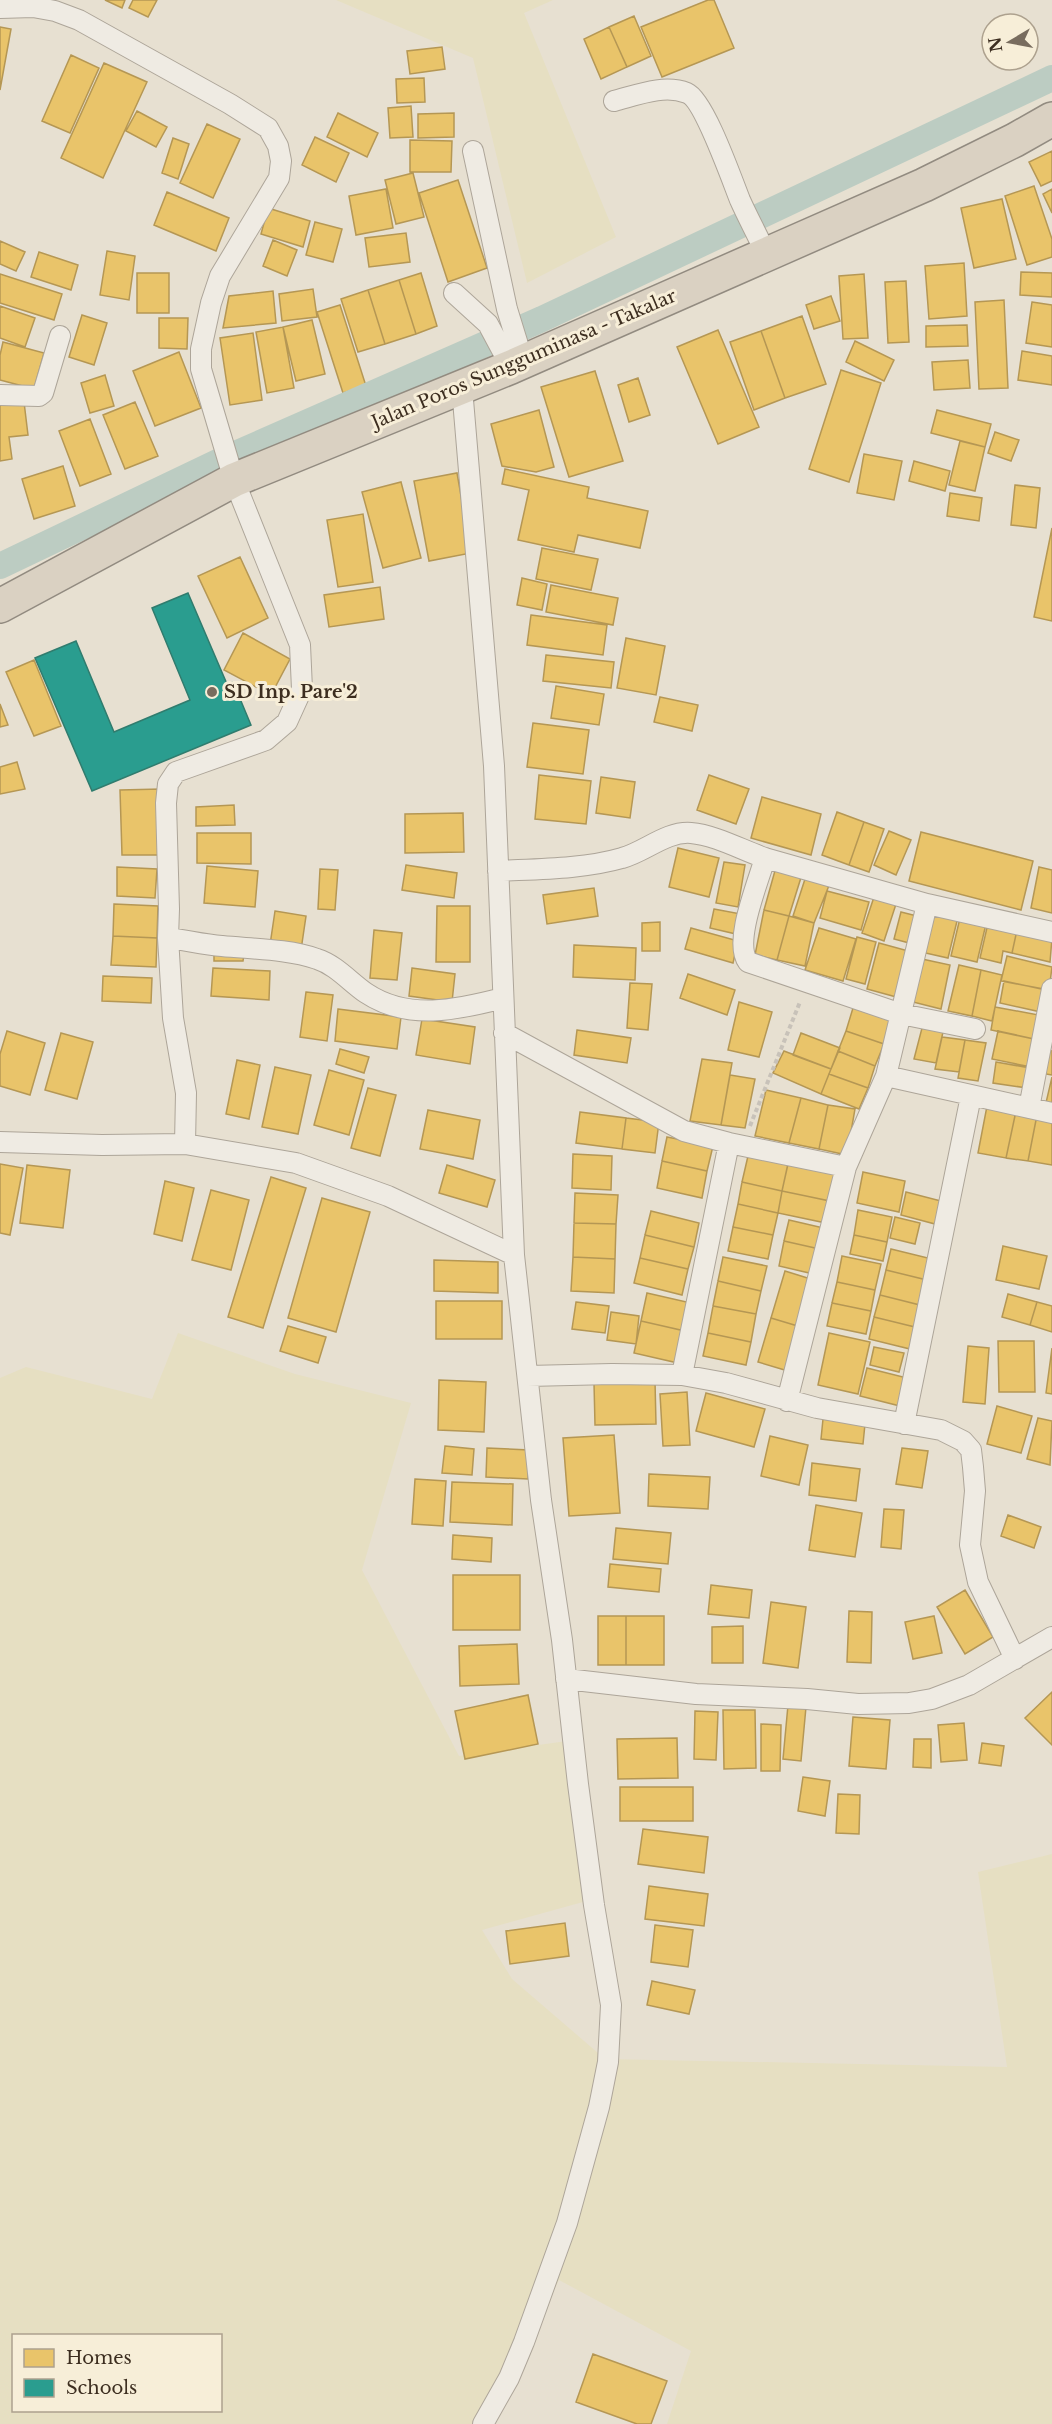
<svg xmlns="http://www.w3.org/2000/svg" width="1052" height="2424" viewBox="0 0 1052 2424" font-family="'Libre Baskerville',serif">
<rect width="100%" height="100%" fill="#e7e0d1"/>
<path fill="#e6dfc2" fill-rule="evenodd" d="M336 0H553L524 13 616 237 527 283 473 58Z
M178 1333 295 1374 411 1403 362 1570 459 1756 574 1740 583 1902 482 1930 512 1979 605 2059 1007 2067 978 1872 1052 1854V2424H667L691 2351 559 2280 488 2424H0V1378L26 1367 152 1399ZM14 2336H220V2410H14Z"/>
<path fill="#e9c46a" stroke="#b59754" stroke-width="1.5" d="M105 0H125L122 8Z
M133 0H157L148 17 129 8Z
M708 0H714L734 48 662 77 641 27Z
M634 16 651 56 627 67 609 27Z
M0 27 11 29 0 90Z
M609 27 627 67 601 79 584 39Z
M442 47 445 69 410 74 407 51Z
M71 55 99 68 70 133 42 121Z
M104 63 147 82 103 178 61 158Z
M424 78 425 102 397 103 396 79Z
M411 106 413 137 390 138 388 108Z
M137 111 167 127 156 147 126 131Z
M338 113 378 133 367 157 327 137Z
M454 113V137L418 138V114Z
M207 124 240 139 213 198 180 183Z
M315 137 349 153 336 182 302 165Z
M173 138 189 144 178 179 162 173Z
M410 140 452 141 451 172H410Z
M1052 151V181L1041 186 1029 162Z
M413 173 424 217 396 224 385 180Z
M458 180 487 268 448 282 419 193Z
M1034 186 1052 239V257L1027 265 1005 196Z
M386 189 393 228 356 235 349 196Z
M1052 189V213L1043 194Z
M167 192 229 218 216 251 154 225Z
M1002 199 1016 259 974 268 961 208Z
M268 208 310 221 303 247 261 234Z
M315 222 342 229 333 262 306 255Z
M406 233 410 262 369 267 365 238Z
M273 240 297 250 287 276 263 266Z
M0 241 25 252 16 271 0 264Z
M107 251 135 256 129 300 100 295Z
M39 252 78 265 71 290 31 277Z
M964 263 967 316 929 319 925 266Z
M1021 272 1052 273V297L1020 295Z
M137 273H169V313H137Z
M421 273 437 326 416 334 399 280Z
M0 274 62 294 54 320 0 303Z
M864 274 868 338 843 339 839 276Z
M399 280 416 334 385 344 368 290Z
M906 281 909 342 888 343 885 282Z
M313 289 317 317 282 321 279 294Z
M368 290 385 344 358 352 341 299Z
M273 291 276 323 223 328 229 296Z
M831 296 840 321 814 329 806 305Z
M1004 300 1008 388 979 389 975 302Z
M1032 302 1052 305V347L1026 343Z
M340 305 366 386 343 393 317 312Z
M0 306 35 318 25 347 0 338Z
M82 315 107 323 94 365 69 357Z
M802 316 826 384 785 398 761 331Z
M159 318H188L187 349 159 348Z
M312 320 325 374 296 381 283 327Z
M967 325 968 346 926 347V326Z
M283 327 294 388 267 393 256 332Z
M718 330 759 427 718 444 677 347Z
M761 331 785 398 754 410 730 342Z
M253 333 262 400 230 405 220 338Z
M855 341 894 360 884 381 846 362Z
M3 342 44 353 34 389 0 380V355Z
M1022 351 1052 356V385L1018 380Z
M179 352 201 408 155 426 133 371Z
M968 360 970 388 934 390 932 362Z
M841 370 881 383 849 482 809 469Z
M595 371 623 461 569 477 541 387Z
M105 375 114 406 90 413 81 383Z
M638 378 650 415 629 422 618 385Z
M0 399 24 402 28 435 9 437 12 459 0 461Z
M135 402 158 456 125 469 103 415Z
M539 410 554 467 536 472 502 466 491 424Z
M937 410 991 424 985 447 931 433Z
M90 419 111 474 80 486 59 431Z
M995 432 1019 440 1011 461 988 453Z
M960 441 985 447 975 491 949 485Z
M864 454 902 461 894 500 857 493Z
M914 461 950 471 945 491 909 481Z
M63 466 75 506 34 519 22 479Z
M505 469 589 487 587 498 648 511 640 548 578 535 574 552 518 540 529 490 502 484Z
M457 473 471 553 429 561 414 481Z
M401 482 421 558 383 568 362 492Z
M1015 485 1040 488 1036 528 1011 525Z
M950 493 982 498 979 521 947 516Z
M363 514 373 582 338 587 327 520Z
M1052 528V621L1034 617Z
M542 548 598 559 591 590 536 579Z
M240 557 268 618 227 638 198 576Z
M522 578 547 584 542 610 517 605Z
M551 585 618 598 613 625 546 612Z
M380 587 384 619 329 627 324 595Z
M531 615 607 625 603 655 527 645Z
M243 633 290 659 271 695 224 670Z
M626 638 665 646 656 695 617 688Z
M546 655 614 662 611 688 543 681Z
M34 660 61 726 34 736 6 672Z
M556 686 604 694 599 725 551 718Z
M660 697 698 705 692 731 654 722Z
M0 704 8 725 0 727Z
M533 723 589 730 583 774 527 767Z
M17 762 25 789 0 794V767Z
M539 775 591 781 586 824 535 819Z
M709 775 749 789 736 824 697 810Z
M601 777 635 782 630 818 596 813Z
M161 789 162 855H122L120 790Z
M762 797 821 814 811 855 751 838Z
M234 805 235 825 196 826V807Z
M837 812 864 822 849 865 822 855Z
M463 813 464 852 405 853V814Z
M864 822 884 829 869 872 849 865Z
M889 831 911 840 896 875 874 865Z
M921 832 1033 861 1021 910 909 881Z
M197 833H251V864L197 863Z
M678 848 719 858 709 897 669 887Z
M724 862 745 865 738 907 716 903Z
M406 865 457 873 454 898 402 890Z
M207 866 258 871 255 907 204 903Z
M117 867 157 869 155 898 117 896Z
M776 867 803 871 789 916 764 910Z
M1039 867 1052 870V913L1031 908Z
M320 869 338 870 335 910 318 909Z
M806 876 830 883 814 923 793 916Z
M594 888 598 916 547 924 543 895Z
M827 891 869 902 861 930 820 918Z
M875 894 897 901 884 941 862 933Z
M114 904 158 906 157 938 113 936Z
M437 906H470V962H436Z
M714 909 741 914 736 934 710 928Z
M764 910 789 916 777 960 755 955Z
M931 910 958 917 948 958 921 952Z
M275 911 306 916 301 950 270 945Z
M901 912 921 917 913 944 894 939Z
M789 916 814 923 805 966 777 960Z
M960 918 986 924 977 962 951 956Z
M989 919 1017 930 1012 953 1003 951 1001 963 980 958Z
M660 922V951H642V923Z
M691 928 738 941 733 963 685 949Z
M819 928 856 939 843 981 805 970Z
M374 930 402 933 397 980 370 978Z
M1017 930 1052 938 1050 962 1012 953Z
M113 936 157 938 156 967 111 965Z
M857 937 876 942 865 984 846 979Z
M879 943 912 952 900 998 867 989Z
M574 945 636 948 635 980 573 977Z
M214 953 244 954 243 961H214Z
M1007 956 1052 967 1049 990 1001 981Z
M922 959 950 965 941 1009 913 1002Z
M959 965 981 970 972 1016 948 1011Z
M213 968 270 971 269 1000 211 996Z
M412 968 455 974 452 1002 409 996Z
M981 970 1002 975 992 1021 972 1016Z
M688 974 735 990 727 1015 680 998Z
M103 976 152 978 151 1003 102 1001Z
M1004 981 1046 990 1041 1012 1000 1003Z
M630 983 652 984 648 1030 627 1028Z
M306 992 333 995 327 1041 300 1037Z
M739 1002 772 1012 759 1057 728 1050Z
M995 1007 1044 1016 1039 1040 991 1030Z
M853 1008 892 1019 884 1044 846 1031Z
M338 1009 401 1017 397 1049 335 1041Z
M422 1019 475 1027 470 1064 416 1055Z
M922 1028 943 1032 936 1063 914 1059Z
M577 1030 631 1038 627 1063 574 1055Z
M7 1031 45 1043 30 1095 0 1086V1054Z
M846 1031 884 1044 875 1066 838 1051Z
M998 1031 1039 1040 1031 1067 992 1059Z
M61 1033 93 1042 77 1099 45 1090Z
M801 1033 840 1048 831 1069 793 1055Z
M942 1037 965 1040 959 1072 935 1069Z
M965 1040 986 1043 978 1081 958 1078Z
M340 1049 369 1057 364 1073 336 1064Z
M1046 1049 1052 1051V1075L1040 1073Z
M784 1051 831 1069 821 1094 773 1073Z
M838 1051 875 1066 868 1088 829 1074Z
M702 1059 732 1063 721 1125 690 1121Z
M237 1060 260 1065 249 1119 226 1114Z
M996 1062 1030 1068 1027 1088 993 1083Z
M275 1067 311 1075 298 1134 262 1127Z
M329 1070 364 1080 349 1135 314 1125Z
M829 1074 868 1088 859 1109 821 1094Z
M730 1075 755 1079 745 1128 721 1125Z
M1052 1077V1108L1045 1107Z
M368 1088 396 1095 380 1156 351 1148Z
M766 1090 801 1098 789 1143 755 1136Z
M801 1098 828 1105 819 1149 789 1143Z
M828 1105 855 1109 847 1155 819 1149Z
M987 1106 1016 1111 1006 1158 978 1153Z
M428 1110 480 1120 473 1159 420 1149Z
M1016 1111 1037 1115 1028 1161 1006 1158Z
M580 1112 626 1118 622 1149 576 1143Z
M1037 1115 1052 1118V1165L1028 1161Z
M626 1118 659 1122 655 1153 622 1149Z
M667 1137 713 1146 707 1171 662 1161Z
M573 1154 612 1156 611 1190 572 1188Z
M748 1156 788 1164 782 1191 742 1182Z
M789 1159 837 1169 830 1201 782 1191Z
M662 1161 707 1171 702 1198 657 1188Z
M0 1164 23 1168 10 1235 0 1233Z
M27 1165 70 1170 63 1228 20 1223Z
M447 1165 495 1180 487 1207 439 1193Z
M863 1172 905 1181 899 1212 857 1203Z
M271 1177 306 1188 263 1328 228 1317Z
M165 1181 194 1188 182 1241 154 1234Z
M742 1182 782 1191 778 1213 738 1204Z
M211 1190 249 1200 231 1270 192 1260Z
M782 1191 830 1201 826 1223 778 1213Z
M906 1192 941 1201 935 1224 901 1215Z
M575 1193 618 1195 616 1224 574 1223Z
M322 1198 370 1212 336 1332 288 1318Z
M738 1204 778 1213 773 1235 733 1227Z
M858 1210 892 1217 887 1242 854 1235Z
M651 1211 699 1223 694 1247 645 1235Z
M895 1217 920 1223 915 1244 890 1238Z
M789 1220 828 1229 824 1250 784 1241Z
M574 1223 616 1224 615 1259 573 1257Z
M733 1227 773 1235 768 1259 728 1251Z
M645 1235 694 1247 688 1269 640 1258Z
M854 1235 887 1242 883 1261 850 1254Z
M784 1241 824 1250 818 1275 779 1266Z
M1003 1246 1047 1256 1039 1289 996 1280Z
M891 1249 932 1259 927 1280 886 1270Z
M842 1256 881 1264 875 1290 837 1282Z
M573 1257 615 1259 614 1293 571 1291Z
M723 1257 767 1266 761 1291 718 1281Z
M640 1258 688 1269 682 1295 634 1283Z
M434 1260 498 1262V1293L434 1291Z
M886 1270 927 1280 920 1305 880 1295Z
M785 1271 814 1280 801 1327 771 1318Z
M718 1281 761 1291 756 1314 713 1306Z
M837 1282 875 1290 871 1311 832 1303Z
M647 1293 691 1303 685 1331 641 1321Z
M1008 1294 1037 1302 1030 1325 1002 1317Z
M880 1295 920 1305 915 1327 874 1317Z
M436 1301H502V1339H436Z
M576 1302 609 1306 605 1333 572 1329Z
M1037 1302 1052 1306V1332L1030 1325Z
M832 1303 871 1311 866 1334 827 1326Z
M713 1306 756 1314 751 1342 708 1333Z
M611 1312 639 1316 636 1344 607 1340Z
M874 1317 915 1327 910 1349 869 1339Z
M771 1318 801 1327 788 1371 758 1362Z
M641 1321 685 1331 678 1363 634 1353Z
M288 1326 326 1337 318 1363 280 1351Z
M708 1333 751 1342 746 1365 703 1356Z
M829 1333 870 1342 858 1394 818 1385Z
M998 1341H1034L1035 1392H999Z
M968 1346 989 1348 985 1404 963 1402Z
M874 1347 904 1353 899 1372 870 1365Z
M1052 1348V1394L1046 1393Z
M867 1368 911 1379 904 1407 860 1396Z
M439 1380 486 1382 484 1432 438 1430Z
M655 1381 656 1424 595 1425 594 1383Z
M687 1392 690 1445 663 1446 660 1394Z
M706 1393 765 1409 754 1447 696 1431Z
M997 1406 1032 1416 1021 1453 987 1444Z
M1038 1418 1052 1421 1050 1465 1027 1459Z
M823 1419 865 1424 863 1444 821 1439Z
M614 1435 620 1513 569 1516 563 1438Z
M770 1436 808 1445 799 1485 761 1476Z
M445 1446 474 1449 472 1475 442 1473Z
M487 1448 529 1450 528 1479 486 1477Z
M902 1448 928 1451 922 1488 896 1484Z
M812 1463 860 1469 856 1501 809 1495Z
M649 1474 710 1477 708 1509 648 1506Z
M415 1479 446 1481 443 1526 412 1524Z
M452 1482 513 1484 512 1525 450 1522Z
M816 1505 862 1513 855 1557 809 1550Z
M884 1509 904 1510 901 1549 881 1547Z
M1008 1515 1041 1527 1034 1548 1001 1536Z
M616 1528 671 1533 668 1564 613 1559Z
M453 1535 492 1538 491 1562 452 1559Z
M610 1564 661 1569 659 1592 608 1587Z
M453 1575H520V1630H453Z
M711 1585 752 1590 749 1618 708 1614Z
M965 1590 993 1637 965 1654 937 1607Z
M771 1602 806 1607 798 1668 763 1663Z
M849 1611 872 1612 871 1663 847 1662Z
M598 1616H626V1665H598Z
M626 1616H664V1665H626Z
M934 1616 942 1653 913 1659 905 1622Z
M743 1626V1663H712V1627Z
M517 1644 519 1684 460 1686 459 1646Z
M1052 1692V1745L1025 1718Z
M528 1695 538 1744 465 1759 455 1711Z
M788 1705 806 1707 801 1761 783 1759Z
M723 1710H755L756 1768 724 1769Z
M695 1711 718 1712 716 1760 694 1759Z
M853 1717 890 1720 886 1769 849 1766Z
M964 1723 967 1760 941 1762 938 1725Z
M761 1724 781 1725 780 1771H761Z
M677 1738 678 1778 618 1779 617 1739Z
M914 1739H931V1768L913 1767Z
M982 1743 1004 1746 1001 1766 979 1763Z
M803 1777 830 1781 825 1816 798 1811Z
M620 1787H693V1821H620Z
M838 1794 860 1795 859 1834 836 1833Z
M643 1829 708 1837 704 1873 638 1864Z
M649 1886 708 1894 704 1926 645 1919Z
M565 1923 569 1956 510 1964 506 1931Z
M655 1925 693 1930 688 1967 651 1962Z
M652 1981 695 1990 689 2014 647 2005Z
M593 2354 667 2381 651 2424H637L576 2402Z"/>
<path fill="#2a9d8f" stroke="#307c6e" stroke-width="1.5" d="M188 593 227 684 233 682 251 725 92 791 35 658 76 641 114 732 190 700 152 608Z"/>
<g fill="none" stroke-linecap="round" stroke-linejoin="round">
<path stroke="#bcccc2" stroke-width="26" d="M0 566 224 459 542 319 1052 78"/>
<g stroke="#ada599" stroke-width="22">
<path id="street" d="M0 8 33 7 55 11 79 20 230 104 268 128 278 146 281 161 279 178 220 276 211 303 201 349V369L234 480 300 645 302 689 287 722 266 740 176 772 168 784 166 803 169 909 168 938C186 940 204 945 222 946 252 949 289 949 317 959 336 965 350 982 366 993 408 1021 457 1010 503 998
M614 101C637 95 664 84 687 93 704 100 732 180 740 200 748 218 758 236 766 254
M473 151 507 309 523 361
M454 293 488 324 511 367
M462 388 494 766 514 1255 541 1500 562 1640 578 1784 594 1905 611 2005 608 2062 599 2107 567 2223 524 2342 509 2378 483 2424
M0 395 39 396 43 393 60 336
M498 871C538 869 584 869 622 858 645 852 666 831 691 833 715 835 742 850 765 858
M168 938 173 1018 186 1093 185 1144
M975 1029 901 1014 748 962C733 942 758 883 765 858L927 904 1052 932
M504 1033 684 1131 729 1143 846 1167 886 1076 927 904
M886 1076 1052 1113
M1029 1108 1052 989
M0 1142 102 1145 185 1144 296 1163 388 1196 514 1255
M682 1375 729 1143
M528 1376 612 1374 682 1375 726 1383 817 1408 941 1430 963 1441 971 1450 973 1467 975 1491 970 1545 978 1582 1015 1659
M787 1401 846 1167
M904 1424 971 1096
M566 1679 696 1694 807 1699 858 1704 909 1703 932 1699 969 1685 1052 1637"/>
</g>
<g stroke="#928b80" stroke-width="36">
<path id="highway" d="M0 606 234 480 511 367 924 185 1015 140 1052 119"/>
</g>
<path stroke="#c8c2b9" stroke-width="4" stroke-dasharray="4.5 3" stroke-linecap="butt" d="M750 1126 800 1002"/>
<use href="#street" stroke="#efebe3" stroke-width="20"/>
<use href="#highway" stroke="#dad1c2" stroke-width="33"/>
</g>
<circle fill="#786c5e" stroke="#f7eed8" stroke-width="2" cx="212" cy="692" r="6"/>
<g text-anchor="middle" stroke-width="6" stroke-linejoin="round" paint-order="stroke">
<g font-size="18" fill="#3d2e20" stroke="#f7eed8">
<text transform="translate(524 359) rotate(-23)" y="6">Jalan Poros Sungguminasa - Takalar</text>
</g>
<g font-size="18" font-weight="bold" fill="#3d2e20" stroke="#f7eed8" text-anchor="start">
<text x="224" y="698">SD Inp. Pare'2</text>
</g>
</g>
<rect x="12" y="2334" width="210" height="78" fill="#f7eed8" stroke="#ada18e" stroke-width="1.5"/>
<rect x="24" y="2349" width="30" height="18" fill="#e9c46a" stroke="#ada18e" stroke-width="1.5"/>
<text x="66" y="2364" font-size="18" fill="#3d2e20">Homes</text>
<rect x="24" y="2379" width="30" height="18" fill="#2a9d8f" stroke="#ada18e" stroke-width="1.5"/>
<text x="66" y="2394" font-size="18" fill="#3d2e20">Schools</text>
<g transform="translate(1010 42) rotate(260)"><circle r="28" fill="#f7eed8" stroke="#ada18e" stroke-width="1.5"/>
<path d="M0-4.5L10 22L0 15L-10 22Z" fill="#786c5e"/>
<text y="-9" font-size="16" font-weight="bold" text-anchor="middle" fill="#3d2e20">N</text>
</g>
</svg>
